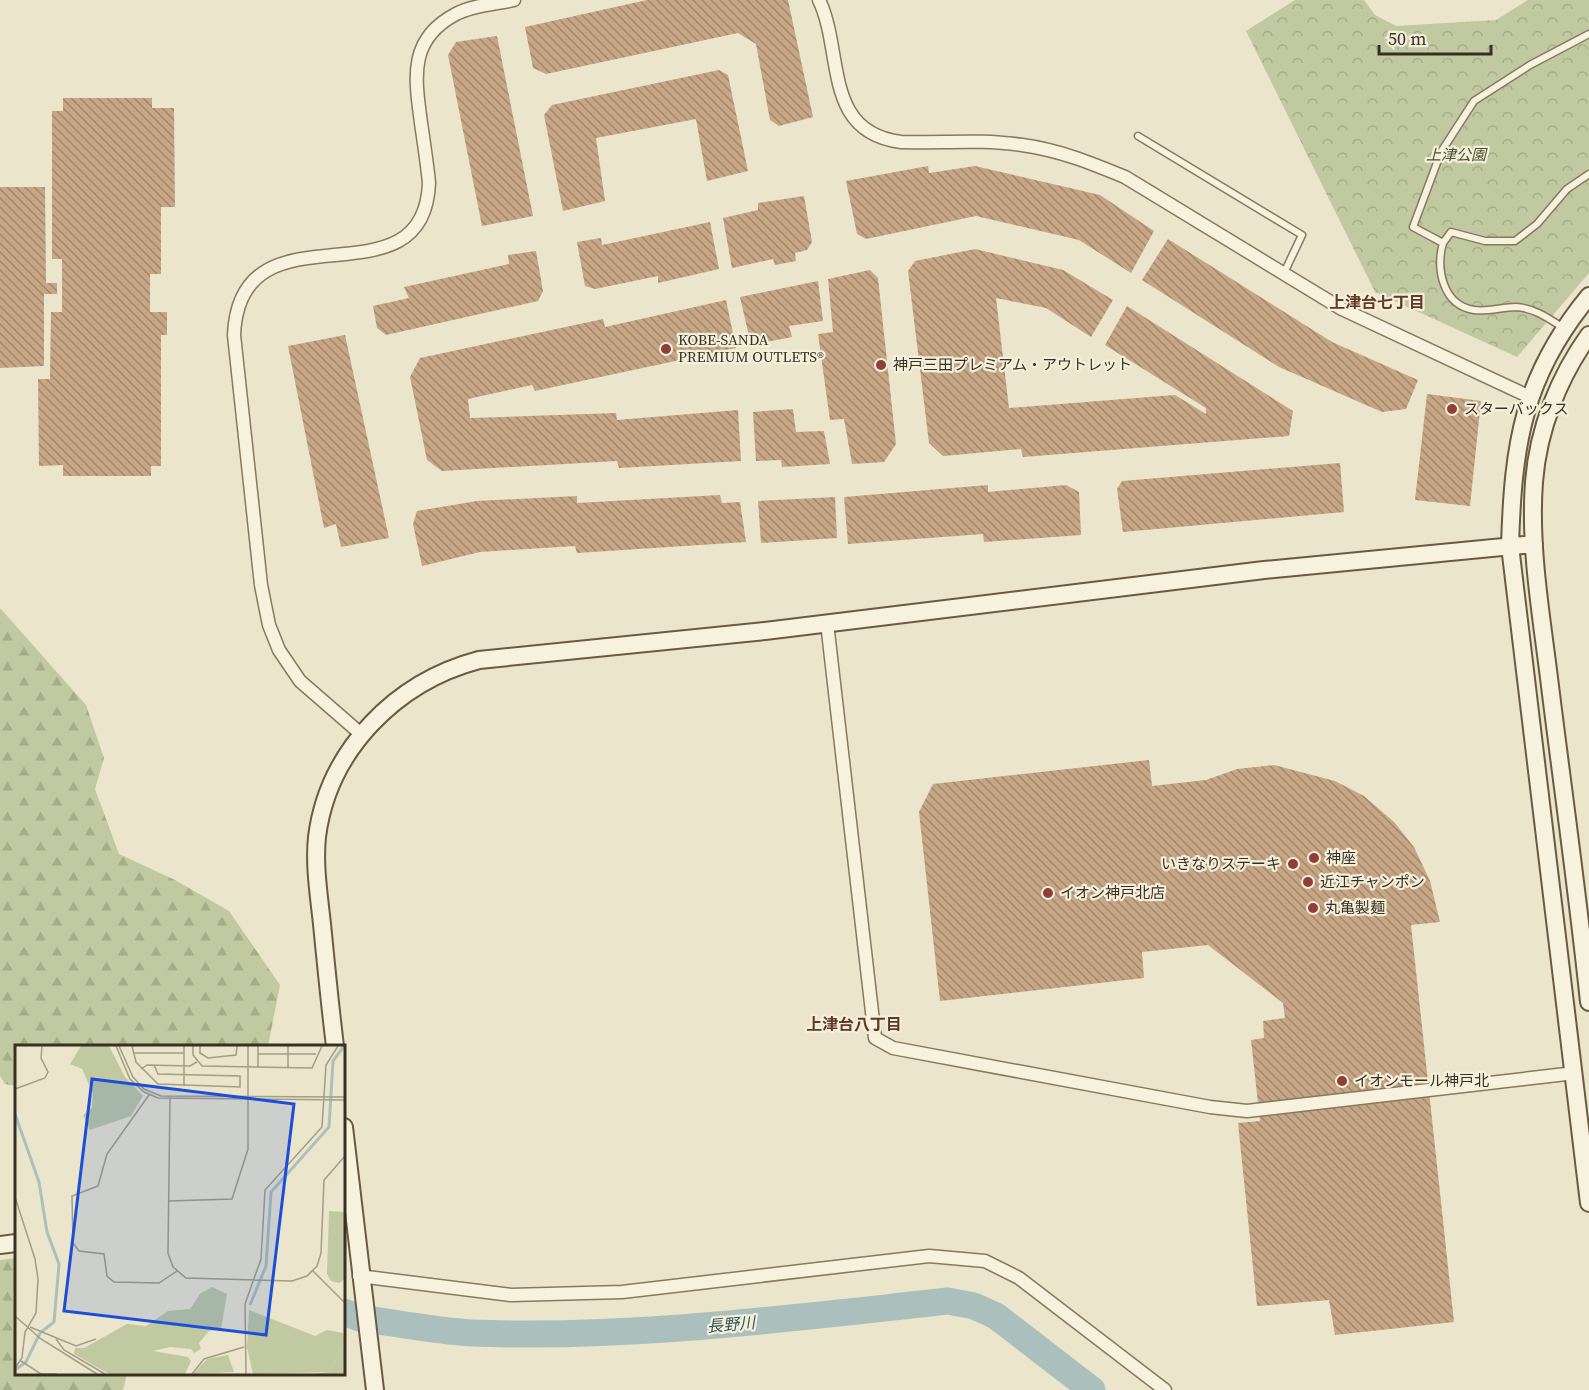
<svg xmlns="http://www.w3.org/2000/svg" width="1589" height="1390" viewBox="0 0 1589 1390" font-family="'Source Serif 4','Noto Sans JP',serif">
<defs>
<pattern id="forest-firs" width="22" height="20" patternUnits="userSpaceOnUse" patternTransform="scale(1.5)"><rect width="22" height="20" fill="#c0c99f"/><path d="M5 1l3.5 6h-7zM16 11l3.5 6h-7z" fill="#a6ad89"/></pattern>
<pattern id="park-crowns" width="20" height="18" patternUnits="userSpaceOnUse" patternTransform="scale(1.5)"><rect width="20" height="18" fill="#c0c99f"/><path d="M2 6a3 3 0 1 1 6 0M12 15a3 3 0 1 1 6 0" fill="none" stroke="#a6ad89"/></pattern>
<pattern id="building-back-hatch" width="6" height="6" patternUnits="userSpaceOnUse" patternTransform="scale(1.5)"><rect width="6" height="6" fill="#c6a684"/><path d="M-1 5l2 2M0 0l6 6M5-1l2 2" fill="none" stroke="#a2886c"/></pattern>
</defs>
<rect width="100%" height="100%" fill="#ebe5cb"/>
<path fill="url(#forest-firs)" d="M0 608 86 705 104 758 95 789 119 854 175 880 229 911 280 985 268 1046H16V1086L5 1084 0 1076Z
M16 1258V1374H127L123 1390H0V1260Z"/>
<path fill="url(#park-crowns)" d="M1295 0H1364L1375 15 1396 26 1496 20 1528 0H1589V273L1517 357 1375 292 1246 31Z"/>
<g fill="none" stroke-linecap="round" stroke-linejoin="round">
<path stroke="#abc0bc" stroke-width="27" d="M344 1312 359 1318C396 1323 434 1331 472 1333 631 1339 790 1318 948 1301L974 1306 996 1316 1092 1390"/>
</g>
<path fill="url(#building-back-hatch)" d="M647 0H788L813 117 779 126 770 120 756 44 738 33 546 74 533 68 525 27Z
M497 36 533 216 482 226 448 55 456 42Z
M719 70 728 75 748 171 707 181 696 119 596 138 605 201 563 211 544 115 552 105Z
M63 98H152V108H174L175 207H161V274H150V312H167V335H161V466H151V476H63V465L39 466 38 379H50L51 312H62V259H52V111H63Z
M928 166 929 173 975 166 1100 195 1154 231 1131 273 1079 240 976 216 866 239 857 234 846 181Z
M0 187H45L46 283H57V294H44V366L0 368Z
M804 196 812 242 807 250 795 253 796 261 775 265 773 259 732 268 723 218 758 210V203Z
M710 222 719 269 658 283V276L595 289 585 286 577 242 601 238 602 245Z
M1168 239 1332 342 1418 380 1406 409 1382 412 1279 367 1142 280Z
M975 249 1063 270 1113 300 1091 337 1046 308 996 298 1009 408 1175 395 1206 414V408L1105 345 1127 306 1293 411 1289 436 1023 457 1021 449 943 456 929 443 908 271 915 261Z
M536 251 543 291 538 301 386 335 377 328 373 306 409 298 404 287 509 264 508 255Z
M870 270 878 278 896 444 884 462 852 464 844 419 830 420 818 334 833 332 828 279Z
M818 281 823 321 789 326 792 337 751 345 740 297Z
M726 300 736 348 535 391 532 385 468 399 470 418 616 413 617 420 738 410 741 461 619 468 617 461 442 471 427 460 410 377 420 358 603 319 605 327Z
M345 335 389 538 341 547 336 524 324 528 288 346Z
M1427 394 1481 401 1470 506 1415 500Z
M793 409 796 432 824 431 830 464 782 467 781 460 756 461 753 412Z
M1340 463 1344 512 1123 532 1117 489 1122 481Z
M988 485V492L1066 485 1079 492 1081 535 984 542 983 534 848 544 844 497Z
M720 495 722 503 740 502 746 542 577 553 575 546 480 552 422 566 413 524 417 511 477 501 577 496V503Z
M835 497 837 538 761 543 758 501Z
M1149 760 1152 786 1206 780 1237 769 1274 765 1335 781 1364 796 1394 822 1414 847 1430 881 1440 922 1411 925 1454 1322 1335 1335 1329 1300 1257 1306 1238 1123 1260 1121 1251 1040 1264 1038 1263 1021 1285 1018 1283 1003 1208 945 1142 952 1144 978 940 1001 919 812 933 784Z"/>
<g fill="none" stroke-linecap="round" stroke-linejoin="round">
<g stroke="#877960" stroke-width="9">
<path id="lane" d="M1589 34 1530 65 1474 101 1441 152 1413 227 1443 243 1451 232 1485 241H1515L1537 224 1567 189 1589 174
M1138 136 1302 235 1284 273
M1443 243C1436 268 1442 305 1474 310 1488 312 1502 307 1516 307 1534 308 1548 318 1562 327"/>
</g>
<g stroke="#877960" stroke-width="15">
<path id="street" d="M819 0C844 52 822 132 901 142 941 143 982 139 1022 145 1059 150 1091 163 1125 177L1342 309 1530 397
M827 623 875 1038 893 1048 1210 1107 1247 1111 1575 1073
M361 734 300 681 279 650 269 625 261 585 234 335C240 196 424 312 429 183 427 163 424 143 421 123 415 78 408 39 456 14 473 5 496 4 514 0
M359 1276 511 1295 622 1292 929 1256 985 1261 1019 1278 1165 1390"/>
</g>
<g stroke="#695a43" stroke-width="20">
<path id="secondary" d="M1589 296C1523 376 1513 444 1510 546L1589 1203
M1589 335C1559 377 1538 429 1534 482 1529 549 1542 619 1550 686 1563 791 1578 896 1589 1002
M335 1046C330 1006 326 965 322 924 319 896 314 865 317 837 328 750 396 682 479 660L765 631 1264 570 1534 544
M344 1127 375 1390
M0 1245 16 1243"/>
</g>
<use href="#lane" stroke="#f7f2de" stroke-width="6"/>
<use href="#street" stroke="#f7f2de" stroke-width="12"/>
<use href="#secondary" stroke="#f7f2de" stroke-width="16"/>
</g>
<g fill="#913e35" stroke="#f3efda" stroke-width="2">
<circle cx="666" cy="349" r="6"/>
<circle cx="881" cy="365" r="6"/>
<circle cx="1452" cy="409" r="6"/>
<circle cx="1314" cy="858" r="6"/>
<circle cx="1293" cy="864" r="6"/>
<circle cx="1308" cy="882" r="6"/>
<circle cx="1048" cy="893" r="6"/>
<circle cx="1313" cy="908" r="6"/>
<circle cx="1342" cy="1081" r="6"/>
</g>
<g text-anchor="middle" stroke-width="4.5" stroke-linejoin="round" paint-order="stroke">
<g font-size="15" font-style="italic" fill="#45532b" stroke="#f3efda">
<text x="1456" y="160">上津公園</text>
</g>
<g font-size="15" fill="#393022" stroke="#f3efda" text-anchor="start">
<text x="678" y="345">KOBE-SANDA<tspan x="678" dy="17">PREMIUM OUTLETS®</tspan></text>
<text x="893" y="370">神戸三田プレミアム・アウトレット</text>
<text x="1464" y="414">スターバックス</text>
<text x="1326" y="863">神座</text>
<text x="1281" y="869" text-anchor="end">いきなりステーキ</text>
<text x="1320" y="887">近江チャンポン</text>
<text x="1060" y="898">イオン神戸北店</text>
<text x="1325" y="913">丸亀製麺</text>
<text x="1354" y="1086">イオンモール神戸北</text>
</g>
<g font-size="16" font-weight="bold" fill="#623825" stroke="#f3efda">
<text x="1377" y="308">上津台七丁目</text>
<text x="854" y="1030">上津台八丁目</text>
</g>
<g font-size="16" font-style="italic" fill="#335657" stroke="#f3efda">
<text transform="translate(731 1324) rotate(-5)" y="6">長野川</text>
</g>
</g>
<g transform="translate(15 1045)">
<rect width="330" height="330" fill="#ebe5cb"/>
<path d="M314 166 330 167V234L324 238 316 236 312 229ZM330 296V329H299L314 327Z" fill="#c0c99f"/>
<path d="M197 242 212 249 206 284 194 286 184 298 186 304 179 308 176 304 155 302 138 306 173 312 176 316 170 329H94L59 309 60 303H69L112 279 131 281 153 266 175 264 185 249ZM234 265 300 291 312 285 328 288 330 296 314 327 238 329 232 302ZM213 310 219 327 178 329 192 314Z" fill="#c0c99f"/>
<path d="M66 1H94L110 32 128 51 116 71 75 85 68 70 77 63 78 48 67 24 55 19Z" fill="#c0c99f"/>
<path fill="none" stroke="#abc0bc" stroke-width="3" d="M0 69 24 137 32 187 44 219 39 277 25 288 11 317 0 325M235 260 251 221 256 147 314 82 318 16 329 1"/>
<path fill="none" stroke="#a49d87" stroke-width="1.5" d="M101 1 115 34 129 47 143 53 330 55M104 1 118 32 129 44 146 51 330 52M117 1 121 17 143 39 225 42V31L143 29 139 20M178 1V10L187 21 297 23 307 1M185 1V8L193 13 221 10 222 1M119 8H169M243 9H301M243 23V1M273 23V1M126 24 132 20 175 21 182 17M169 41V1M0 44 30 33 33 27 26 13 27 1M134 50 92 109 83 141 57 151 58 198 64 206 89 209 92 231 99 237 144 238 162 226M155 52 153 208 158 222 171 233 277 236 292 231 302 221 306 208 309 135 330 111M0 152 20 214 23 234 21 268 10 287 7 313 0 323M154 156 217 154 233 104V1M298 226 330 258M0 271 26 294 82 329M15 282 61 301 81 294M41 294 49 305 90 329M6 316 26 329H42M177 329 189 314 229 302M231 329 230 259 246 214 250 145 307 82 311 20 323 1"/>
<path fill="#1d4ed8" fill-opacity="0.15" stroke="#1d4ed8" stroke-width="3" d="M77 34 279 59 251 290 49 266Z"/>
<rect width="330" height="330" fill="none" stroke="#393022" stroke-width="3"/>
</g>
<path d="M1379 45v9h112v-9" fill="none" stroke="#393022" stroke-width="3"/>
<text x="1388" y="45" font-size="18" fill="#393022" stroke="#f3efda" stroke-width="4.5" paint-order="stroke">50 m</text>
</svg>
